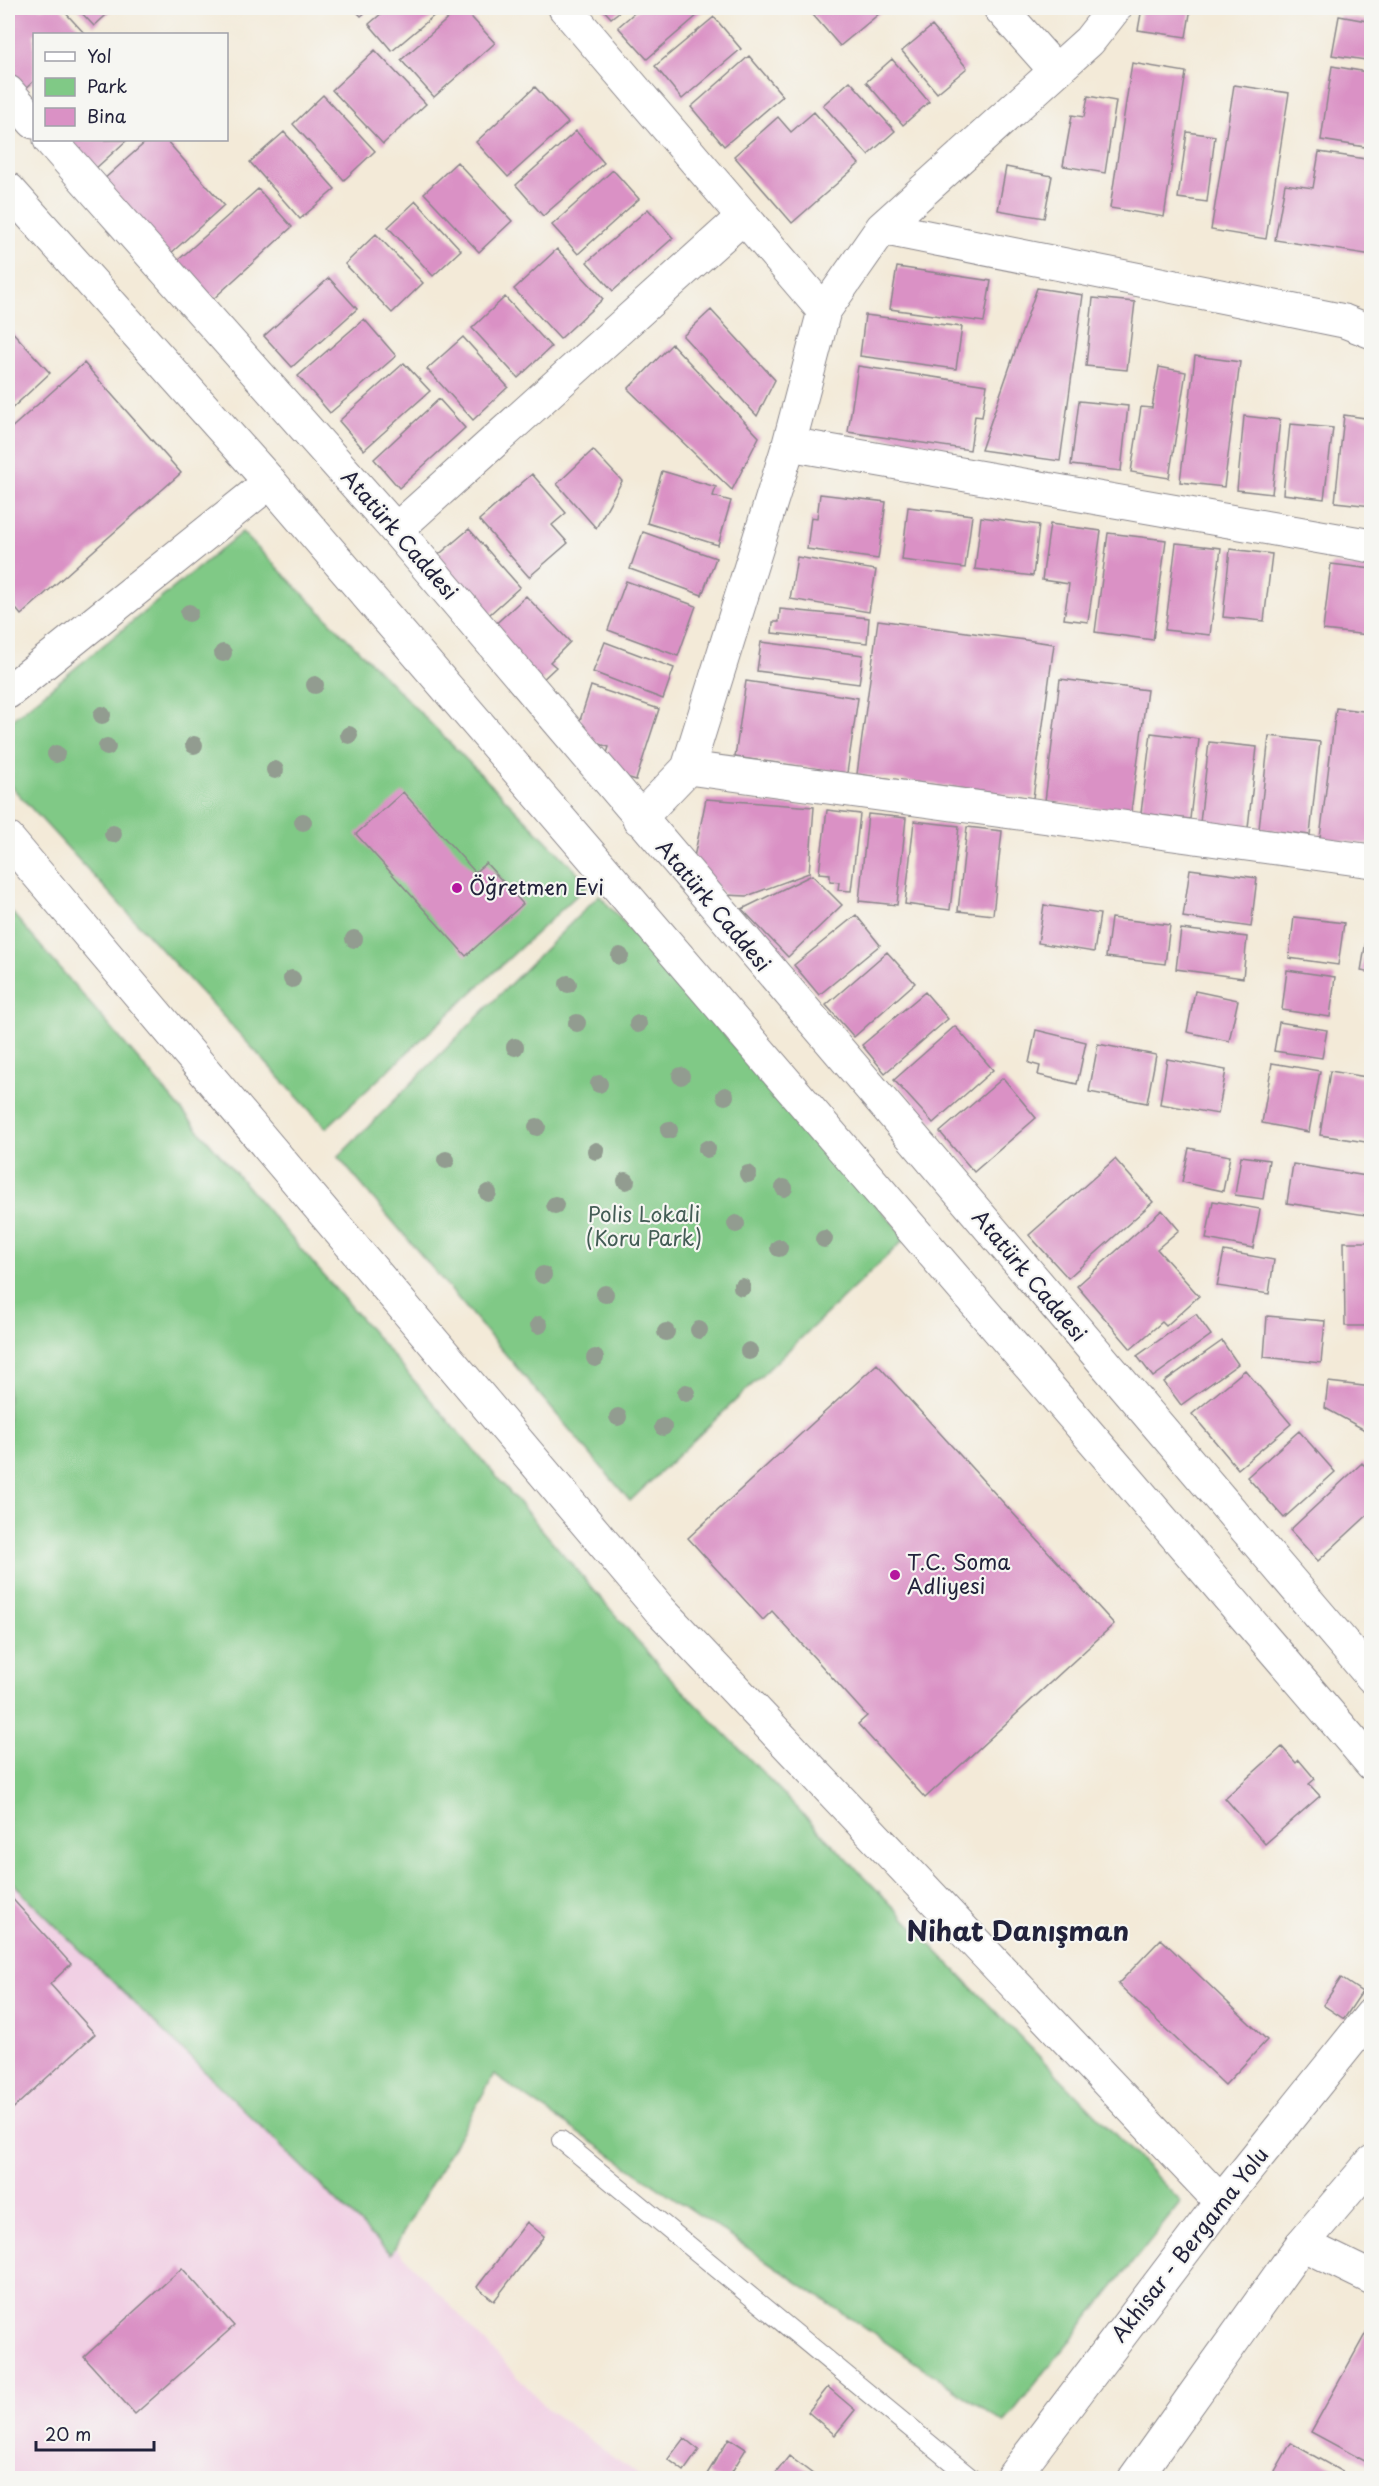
<svg xmlns="http://www.w3.org/2000/svg" width="1379" height="2486" viewBox="0 0 1379 2486" font-family="'Playpen Sans',sans-serif">
<rect width="100%" height="100%" fill="#f6f6f2"/>
<filter id="ink" filterUnits="userSpaceOnUse"><feTurbulence type="fractalNoise" baseFrequency=".0167" numOctaves="2"/><feDisplacementMap in="SourceGraphic" scale="12" xChannelSelector="R" yChannelSelector="G"/><feConvolveMatrix kernelMatrix="1 2 1 2 8 2 1 2 1" color-interpolation-filters="sRGB"/></filter>
<filter id="wash" filterUnits="userSpaceOnUse"><feTurbulence type="fractalNoise" baseFrequency=".008" numOctaves="4" result="noise"/><feDisplacementMap in="SourceGraphic" scale="24" xChannelSelector="R" yChannelSelector="G"/><feGaussianBlur stdDeviation="1.35" result="paint"/><feColorMatrix in="noise" values="0 0 0 0 0 0 0 0 0 0 0 0 0 0 0 0 0 1.4 0 .05"/><feComposite in="paint" operator="in"/></filter>
<g filter="url(#wash)">
<rect width="100%" height="100%" fill="#f3ead8"/>
<path fill="#f1d0e4" d="M8 1836 549 2410 642 2478H8Z"/>
<path fill="#80c986" stroke="#517660" stroke-width="1.5" d="M242 532 589 884 326 1128 8 783V723Z
M599 895 906 1238 630 1501 338 1157Z
M8 908 660 1667 1181 2202 1004 2423 494 2075 391 2254 23 1894 8 1876Z"/>
<g id="blocks">
<path fill="#da91c5" d="M8 8H61L85 34H34V81L23 91 8 74Z
M77 8H114L94 26Z
M353 8H371L361 16Z
M388 8H443L392 51 369 24Z
M460 8H463L495 43 434 97 401 60Z
M602 8H624L611 18Z
M640 8H706L647 59 618 27Z
M807 8H886L840 46Z
M1142 8H1191L1186 37 1138 30Z
M1339 16 1372 22V61L1332 55Z
M714 17 741 49 682 99 655 66Z
M932 26 967 68 937 93 902 51Z
M375 50 426 104 383 144 332 90Z
M749 56 783 96 724 146 691 107Z
M892 59 929 102 903 125 866 82Z
M1132 63 1186 72 1164 217 1110 208Z
M1332 66 1372 73V148L1321 140Z
M850 81 895 131 868 155 823 105Z
M1234 85 1289 93 1266 239 1211 230Z
M535 87 568 123 508 177 476 142Z
M323 95 375 151 344 180 293 124Z
M1088 96 1116 101 1105 173 1063 166 1072 115 1084 117Z
M814 112 859 164 792 223 734 156 778 117 791 132Z
M576 131 604 163 543 216 516 185Z
M284 132 335 189 300 219 250 162Z
M1187 132 1215 136 1207 202 1178 198Z
M68 140H127L95 169Z
M148 140H166L224 205 169 255 103 180Z
M1319 152 1372 160V255L1275 240 1285 184 1313 188Z
M457 162 512 221 479 252 424 193Z
M1006 167 1052 176 1044 218 998 210Z
M613 170 639 199 578 254 552 225Z
M258 189 292 227 211 301 176 262Z
M416 201 461 250 433 276 388 227Z
M648 209 673 238 613 291 587 262Z
M376 234 423 283 392 313 345 264Z
M557 249 603 299 560 339 514 289Z
M897 267 991 281 984 322 890 309Z
M329 278 357 309 292 367 264 336Z
M1037 288 1083 295 1060 461 981 450Z
M505 297 551 347 518 378 472 328Z
M1093 298 1135 302 1127 370 1086 366Z
M711 310 775 380 757 416 683 336Z
M865 315 962 327 956 369 860 356Z
M364 319 396 356 330 413 298 376Z
M8 327 50 373 8 412Z
M463 337 508 387 473 420 427 369Z
M672 344 759 437 732 490 628 389Z
M1195 356 1240 362 1224 487 1180 482Z
M84 363 181 473 21 615 8 599V431Z
M404 363 430 391 364 450 339 421Z
M858 366 987 385 982 417 975 416 970 450 848 432Z
M1159 367 1186 372 1169 478 1131 472 1141 407 1152 408Z
M439 399 465 428 399 488 374 459Z
M1079 401 1128 406 1121 471 1071 465Z
M1344 415 1372 419V506L1335 502Z
M1244 416 1280 420 1272 494 1237 490Z
M1290 424 1333 428 1324 499 1283 494Z
M593 450 622 481 596 528 557 484Z
M662 471 716 487 713 496 731 501 718 545 647 523Z
M532 474 566 513 552 525 568 543 529 577 479 520Z
M820 494 886 502 878 559 807 549 811 517 817 518Z
M908 507 972 515 965 568 902 560Z
M981 517 1039 525 1033 576 975 569Z
M1050 524 1101 531 1088 622 1064 619 1069 584 1042 580Z
M469 529 520 587 481 622 429 563Z
M643 532 716 558 702 595 630 569Z
M1108 533 1166 540 1153 640 1095 632Z
M1176 543 1221 548 1210 635 1165 630Z
M1230 549 1272 554 1264 621 1223 617Z
M797 557 876 570 869 612 790 599Z
M1331 564 1372 569V605L1368 635 1323 630Z
M626 581 696 606 678 656 608 630Z
M526 596 570 642 550 662 556 667 539 683 489 630Z
M780 609 869 618 867 643 772 633 773 622H779Z
M878 620 1054 644 1033 798 857 774Z
M605 642 674 668 663 699 593 672Z
M761 642 863 655 859 684 757 671Z
M1060 679 1147 690 1131 812 1045 801Z
M746 681 858 698 847 773 735 757Z
M591 686 659 709 636 780 602 769 609 747 575 736Z
M1336 708 1372 712V845L1320 838Z
M1151 733 1199 739 1190 819 1141 813Z
M1269 736 1320 742 1310 835 1259 829Z
M1209 742 1257 747 1248 828 1200 823Z
M403 792 475 872 486 863 523 904 466 956 356 834Z
M706 799 814 807 809 873 747 896 725 895 693 862Z
M827 810 860 814 851 891 838 890 839 882 830 881V874L819 873Z
M868 814 906 818 897 905 859 901Z
M914 821 959 826 950 910 905 904Z
M967 827 1002 831 993 915 958 911Z
M1190 869 1257 878 1251 927 1183 917Z
M812 875 842 905 788 957 742 909Z
M1044 905 1100 914 1094 952 1038 943Z
M856 915 880 945 819 995 794 965Z
M1294 917 1344 923 1338 965 1289 958Z
M1370 917H1372V973L1361 971Z
M1111 918 1170 925 1165 964 1106 957Z
M1181 929 1247 937 1243 978 1176 969Z
M887 952 915 983 854 1037 826 1005Z
M1287 970 1335 977 1330 1017 1282 1010Z
M1195 991 1238 1000 1229 1041 1187 1032Z
M925 992 948 1019 885 1073 862 1045Z
M1279 1022 1327 1030 1322 1058 1274 1051Z
M955 1026 993 1070 933 1123 894 1080Z
M1036 1030 1086 1042 1077 1084 1038 1075 1040 1066 1029 1063Z
M1098 1044 1156 1055 1147 1103 1089 1092Z
M1370 1046H1372V1068H1367Z
M1167 1059 1226 1070 1218 1114 1160 1104Z
M1272 1063 1320 1071 1309 1132 1262 1123Z
M1330 1071 1372 1078V1143L1320 1135Z
M1003 1078 1036 1118 974 1172 940 1132Z
M1189 1148 1230 1156 1223 1191 1182 1182Z
M1241 1156 1269 1160 1263 1199 1235 1195Z
M1115 1159 1153 1202 1068 1278 1029 1235Z
M1293 1164 1372 1177V1216L1287 1203Z
M1213 1201 1260 1209 1253 1248 1206 1239Z
M1162 1210 1179 1230 1157 1249 1199 1296 1166 1326 1162 1322 1131 1349 1077 1286Z
M1344 1242H1372V1326H1345Z
M1224 1251 1274 1260 1269 1294 1217 1286Z
M1196 1314 1211 1335 1153 1377 1137 1356Z
M1267 1316 1325 1321 1321 1363 1264 1357Z
M1222 1341 1238 1364 1181 1405 1164 1382Z
M877 1364 1114 1624 925 1798 858 1724 867 1716 772 1611 763 1620 688 1538Z
M1245 1370 1291 1424 1238 1469 1192 1414Z
M1328 1382 1372 1387V1434L1325 1408Z
M1299 1431 1335 1472 1284 1518 1247 1477Z
M1362 1463 1372 1473V1511L1318 1561 1290 1530Z
M1282 1747 1296 1763 1299 1760 1315 1779 1309 1784 1320 1796 1265 1844 1225 1798Z
M8 1894 71 1964 50 1984 95 2034 8 2113Z
M1161 1939 1267 2040 1225 2085 1118 1984Z
M1341 1978 1362 1992 1344 2019 1323 2005Z
M527 2222 544 2236 494 2301 477 2287Z
M182 2268 234 2326 135 2414 84 2357Z
M1372 2322V2465L1311 2432Z
M828 2387 855 2410 835 2435 808 2412Z
M684 2438 699 2450 684 2471 668 2459Z
M729 2438 746 2449 728 2478H714L707 2474Z
M1291 2443 1348 2475 1347 2478H1271Z
M789 2456 818 2478H772Z"/>
</g>
</g>
<g filter="url(#ink)">
<use href="#blocks" fill-opacity="0" stroke="#8a868a" stroke-width="1.5"/>
<g fill="none" stroke-linecap="round" stroke-linejoin="round">
<g stroke="#8a868a" stroke-width="20">
<path id="lane" d="M561 2140 971 2478"/>
</g>
<g stroke="#8a868a" stroke-width="35">
<path id="street" d="M565 8 824 311
M1000 8 1056 71
M882 228 1344 321 1372 332
M789 444 1372 546
M396 530 743 217
M8 692 270 482
M688 768 1372 861
M639 819 688 768 789 444 824 311 882 228 1089 41 1115 8
M8 839 660 1610 1221 2202
M1302 2244 1372 2278"/>
</g>
<g stroke="#8a868a" stroke-width="35">
<path id="secondary" d="M8 92 34 122
M50 140 396 530 1372 1677
M8 189 270 482 1372 1764"/>
</g>
<g stroke="#8a868a" stroke-width="35">
<path id="primary" d="M1012 2478 1221 2202 1372 2014
M1135 2478 1302 2244 1372 2162"/>
</g>
<use href="#lane" stroke="#fff" stroke-width="18"/>
<use href="#street" stroke="#fff" stroke-width="33"/>
<use href="#secondary" stroke="#fff" stroke-width="33"/>
<use href="#primary" stroke="#fff" stroke-width="33"/>
</g>
<g fill="#929c90">
<circle cx="189" cy="613" r="9"/>
<circle cx="223" cy="653" r="9"/>
<circle cx="315" cy="685" r="9"/>
<circle cx="102" cy="715" r="9"/>
<circle cx="349" cy="735" r="9"/>
<circle cx="194" cy="745" r="9"/>
<circle cx="107" cy="747" r="9"/>
<circle cx="56" cy="754" r="9"/>
<circle cx="275" cy="770" r="9"/>
<circle cx="303" cy="822" r="9"/>
<circle cx="113" cy="834" r="9"/>
<circle cx="354" cy="939" r="9"/>
<circle cx="620" cy="956" r="9"/>
<circle cx="292" cy="979" r="9"/>
<circle cx="568" cy="984" r="9"/>
<circle cx="577" cy="1023" r="9"/>
<circle cx="638" cy="1024" r="9"/>
<circle cx="515" cy="1047" r="9"/>
<circle cx="681" cy="1076" r="9"/>
<circle cx="599" cy="1084" r="9"/>
<circle cx="725" cy="1096" r="9"/>
<circle cx="537" cy="1127" r="9"/>
<circle cx="669" cy="1130" r="9"/>
<circle cx="707" cy="1149" r="9"/>
<circle cx="596" cy="1151" r="9"/>
<circle cx="446" cy="1160" r="9"/>
<circle cx="748" cy="1174" r="9"/>
<circle cx="626" cy="1181" r="9"/>
<circle cx="784" cy="1188" r="9"/>
<circle cx="488" cy="1193" r="9"/>
<circle cx="555" cy="1205" r="9"/>
<circle cx="736" cy="1224" r="9"/>
<circle cx="824" cy="1239" r="9"/>
<circle cx="779" cy="1248" r="9"/>
<circle cx="543" cy="1275" r="9"/>
<circle cx="742" cy="1287" r="9"/>
<circle cx="605" cy="1294" r="9"/>
<circle cx="539" cy="1325" r="9"/>
<circle cx="699" cy="1330" r="9"/>
<circle cx="666" cy="1332" r="9"/>
<circle cx="749" cy="1351" r="9"/>
<circle cx="595" cy="1358" r="9"/>
<circle cx="686" cy="1393" r="9"/>
<circle cx="618" cy="1417" r="9"/>
<circle cx="663" cy="1427" r="9"/>
</g>
</g>
<g fill="#b5179e" stroke="#f6f6f2" stroke-width="2">
<circle cx="457" cy="888" r="6"/>
<circle cx="895" cy="1575" r="6"/>
</g>
<g text-anchor="middle" stroke-width="4.5" stroke-linejoin="round" paint-order="stroke">
<g font-size="21" fill="#22223b" stroke="#f6f6f2">
<text transform="translate(399 535) rotate(49)" y="7">Atatürk Caddesi</text>
<text transform="translate(713 906) rotate(50)" y="7">Atatürk Caddesi</text>
<text transform="translate(1029 1276) rotate(50)" y="7">Atatürk Caddesi</text>
<text transform="translate(1190 2245) rotate(-52)" y="7">Akhisar - Bergama Yolu</text>
</g>
<g font-size="21" fill="#22223b" stroke="#f6f6f2" text-anchor="start">
<text x="469" y="895">Öğretmen Evi</text>
<text x="907" y="1570">T.C. Soma<tspan x="907" dy="24">Adliyesi</tspan></text>
</g>
<g font-size="21" fill="#435c55" stroke="#f6f6f2">
<text x="644" y="1222">Polis Lokali<tspan x="644" dy="24">(Koru Park)</tspan></text>
</g>
<g font-size="27" font-weight="bold" fill="#22223b" stroke="#f6f6f2">
<text x="1018" y="1941">Nihat Danışman</text>
</g>
</g>
<rect width="1379" height="2486" fill="none" stroke="#f6f6f2" stroke-width="30"/>
<rect x="33" y="33" width="195" height="108" fill="#f6f6f2" stroke="#a1a1a9" stroke-width="1.5"/>
<rect x="45" y="52" width="30" height="9" fill="#ffffff" stroke="#a1a1a9" stroke-width="1.5"/>
<text x="87" y="63" font-size="18" fill="#22223b">Yol</text>
<rect x="45" y="78" width="30" height="18" fill="#80c986" stroke="#a1a1a9" stroke-width="1.5"/>
<text x="87" y="93" font-size="18" fill="#22223b">Park</text>
<rect x="45" y="108" width="30" height="18" fill="#da91c5" stroke="#a1a1a9" stroke-width="1.5"/>
<text x="87" y="123" font-size="18" fill="#22223b">Bina</text>
<path d="M36 2441v9h118v-9" fill="none" stroke="#22223b" stroke-width="3"/>
<text x="45" y="2441" font-size="18" fill="#22223b" stroke="#f6f6f2" stroke-width="4.5" paint-order="stroke">20 m</text>
</svg>
